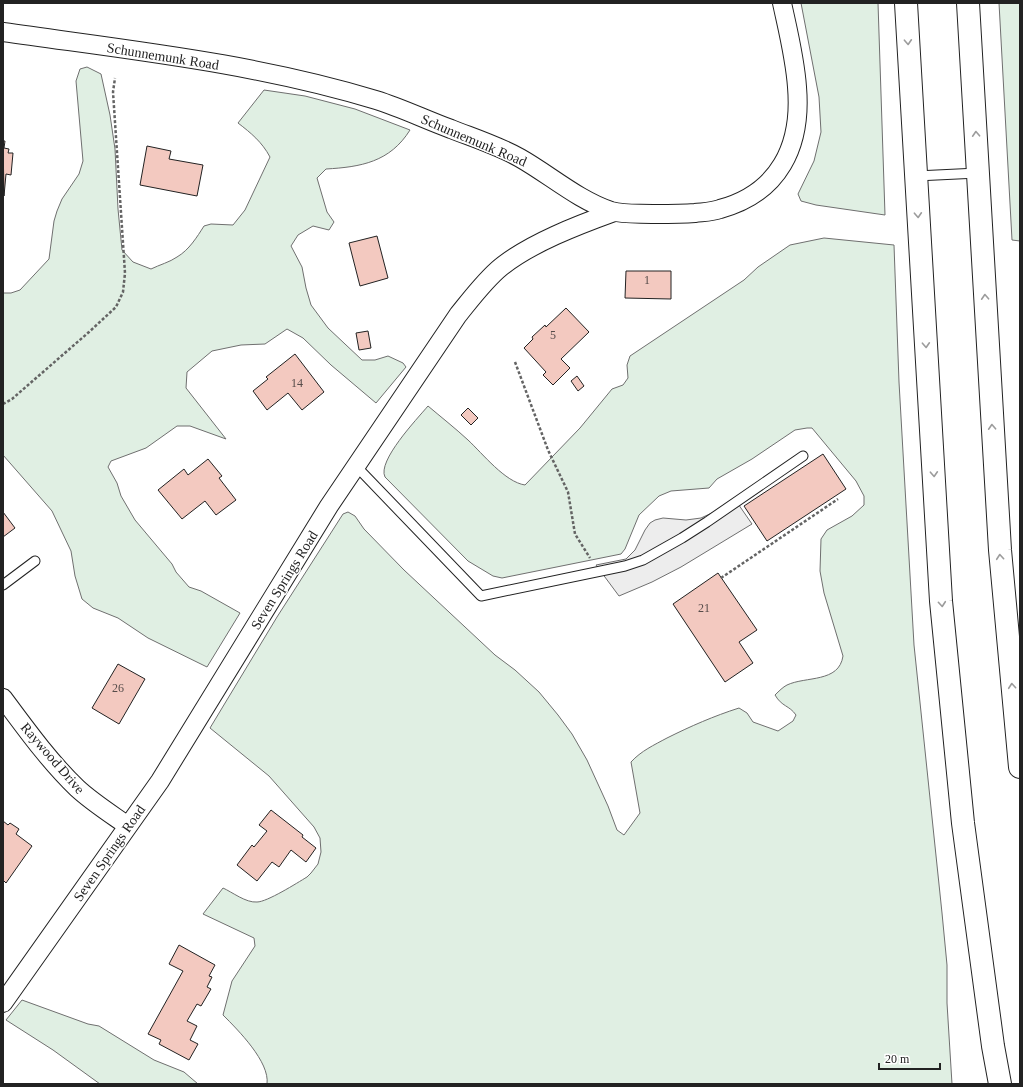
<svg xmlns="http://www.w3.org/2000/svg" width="1023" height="1087" viewBox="0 0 1023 1087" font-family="Georgia,serif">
<rect width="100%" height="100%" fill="#fff"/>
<path fill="#e0efe3" stroke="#6f6f6f" d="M801 3H878L885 215 816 205 801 201 798 194 814 161 821 132 819 97Z
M999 3H1020V241L1012 240Z
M87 67 101 74 110 115 115 149 118 209 122 250 133 262 151 269C159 265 170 262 177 257 189 250 197 237 204 226L211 224 233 225 245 210 270 157C262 142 251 133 238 123L264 90 305 96 355 109 410 130C390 162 361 167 326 169L317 178 327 212 334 222 329 230 313 226 298 235 291 246 302 267 306 288 311 305 328 328 362 360H375L388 356 403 363 406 367 376 403 331 365 303 338 287 329 265 344 241 345 212 351 187 372 186 388 226 439 190 426H177L146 448 111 461 108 467 117 483 121 496 135 520 172 564 176 572 189 587 201 591 240 613 207 667 148 638 118 618 93 608 82 599 75 576 71 551 52 511 3 455V293H11L20 290 49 259 54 221 57 211 62 199 79 174 83 161 76 81 80 69Z
M824 238 894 245 899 382 914 645 942 913 947 965V1003L952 1084H267C270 1062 238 1030 223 1015L232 981 255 946 254 938 203 914 223 888C232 892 246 903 257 902 267 902 297 883 307 877L311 873 318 864 321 852 320 838 314 827 269 776 210 728 277 617 343 514 348 512 355 516 364 529 404 570 495 655 515 670 539 692 558 715 572 734 587 760 608 806 617 830 624 835 640 813 631 762C641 751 654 745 667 738 691 726 714 716 739 708L747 713 753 722 778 731 793 721 796 715C789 705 782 707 775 695 779 691 783 687 787 685 806 676 839 683 843 656L824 593 820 571 821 539 827 530 852 516 864 505V496L856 481 812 428H807L795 430 752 459 717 479 709 488 671 491 659 496 639 515 625 549 621 554 502 578 493 576 468 561 385 477C377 461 417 419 428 406 441 417 455 428 468 440 483 454 505 482 525 485L580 428 612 389 623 385 628 378 627 365 630 356 744 280 758 267 790 245Z
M22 1000 88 1024 99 1026 154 1060 184 1072 198 1084H100L53 1050 6 1020Z"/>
<path fill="#ededed" stroke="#6f6f6f" d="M734 498 752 524 681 567 652 582 619 596 596 565 626 559 635 550 645 530 650 523 655 520 663 518 686 520 701 518 714 512Z"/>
<path fill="#f3c9c0" stroke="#222" d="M3 141H5L4 148 9 149 8 153H13L11 175 6 174 4 196Z
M147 146 171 151 169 159 203 165 197 196 140 185Z
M377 236 388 278 360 286 349 243Z
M626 271H671V299L625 298Z
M566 308 589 332 561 359 570 368 553 385 543 375 546 372 524 348 533 339 532 337 545 325 546 327Z
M368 331 371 348 359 350 356 333Z
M295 354 324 392 302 410 288 393 267 410 253 391 268 379 266 377Z
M577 376 584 386 578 391 571 381Z
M468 408 478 418 471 425 461 415Z
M823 454 846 489 767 541 744 506Z
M208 459 222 476 219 478 236 500 216 515 205 501 182 519 158 490 184 469 188 475Z
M3 512 15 528 3 537Z
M718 573 757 630 739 642 753 663 725 682 673 604Z
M118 664 145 679 119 724 92 708Z
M271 810 303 835 302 837 316 848 306 862 291 850 279 867 272 862 257 881 237 865 252 845 254 847 267 831 259 825Z
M3 821 8 825 10 823 19 829 16 834 32 846 6 883 3 880Z
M179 945 215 965 209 976 212 977 207 987 211 989 201 1006 197 1004 187 1021 197 1026 190 1040 198 1044 189 1060 159 1044 161 1040 148 1034 183 971 169 964Z"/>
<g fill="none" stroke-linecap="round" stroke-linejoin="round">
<g stroke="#222" stroke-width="11">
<path id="service" d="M916 176 978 173
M356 466 481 596 625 566 643 560 682 538 707 522 803 456
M3 585 35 561"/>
</g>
<g stroke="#222" stroke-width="20">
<path id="minor" d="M3 32C128 50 255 63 376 100 402 108 426 120 451 129 474 138 499 146 520 158 550 175 578 200 611 211 625 215 641 213 655 214 669 214 682 214 695 213 703 212 712 212 720 209 779 193 802 146 797 87 795 58 788 31 782 3
M3 698C26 729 49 761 77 788 92 802 111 814 128 826
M3 1003 160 781 329 506 458 315C471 299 485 280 501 267 531 243 578 225 614 212"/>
</g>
<g stroke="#222" stroke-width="24">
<path id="motorway" d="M906 3 941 601 963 823 993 1046 1000 1084
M968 3 1000 550 1020 767"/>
</g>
<path stroke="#646464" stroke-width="2.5" stroke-dasharray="3 2" stroke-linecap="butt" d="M515 362 548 450 568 492 575 534 590 558
M3 404 12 399 89 332 116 307 123 292 125 273 113 92 115 78
M721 578 838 499"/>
<use href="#service" stroke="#fff" stroke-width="9"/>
<use href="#minor" stroke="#fff" stroke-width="18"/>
<use href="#motorway" stroke="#fff" stroke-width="22"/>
</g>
<defs><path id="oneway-chevron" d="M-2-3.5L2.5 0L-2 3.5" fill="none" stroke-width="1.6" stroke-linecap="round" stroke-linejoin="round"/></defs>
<g stroke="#9c9c9c">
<use href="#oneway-chevron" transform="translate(908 42) rotate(87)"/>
<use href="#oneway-chevron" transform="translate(976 134) rotate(-93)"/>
<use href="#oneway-chevron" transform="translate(918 215) rotate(87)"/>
<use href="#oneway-chevron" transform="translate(985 297) rotate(-93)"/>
<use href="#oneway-chevron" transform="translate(926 345) rotate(87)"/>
<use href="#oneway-chevron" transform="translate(992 427) rotate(-93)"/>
<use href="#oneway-chevron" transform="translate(934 474) rotate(87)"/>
<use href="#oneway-chevron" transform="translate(1000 557) rotate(-95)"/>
<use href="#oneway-chevron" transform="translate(942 604) rotate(85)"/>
<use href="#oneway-chevron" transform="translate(1012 686) rotate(-95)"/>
</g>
<g text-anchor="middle" stroke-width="3" stroke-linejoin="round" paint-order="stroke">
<g font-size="12" fill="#564c4a">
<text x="647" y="284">1</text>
<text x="553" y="339">5</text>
<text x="297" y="387">14</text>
<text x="704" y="612">21</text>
<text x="118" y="692">26</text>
</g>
<g font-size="14" fill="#222" stroke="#fff">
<text transform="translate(163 56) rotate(9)" y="5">Schunnemunk Road</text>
<text transform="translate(474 140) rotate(23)" y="5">Schunnemunk Road</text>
<text transform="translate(284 580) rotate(-58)" y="5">Seven Springs Road</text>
<text transform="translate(53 758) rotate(49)" y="5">Raywood Drive</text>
<text transform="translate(109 853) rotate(-55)" y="5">Seven Springs Road</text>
</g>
</g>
<rect width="1023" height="1087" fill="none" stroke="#222222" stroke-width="8"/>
<path d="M879 1063v6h61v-6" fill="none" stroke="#222222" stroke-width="2"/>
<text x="885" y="1063" font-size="12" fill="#222222" stroke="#ffffff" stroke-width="3" paint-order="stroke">20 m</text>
</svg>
